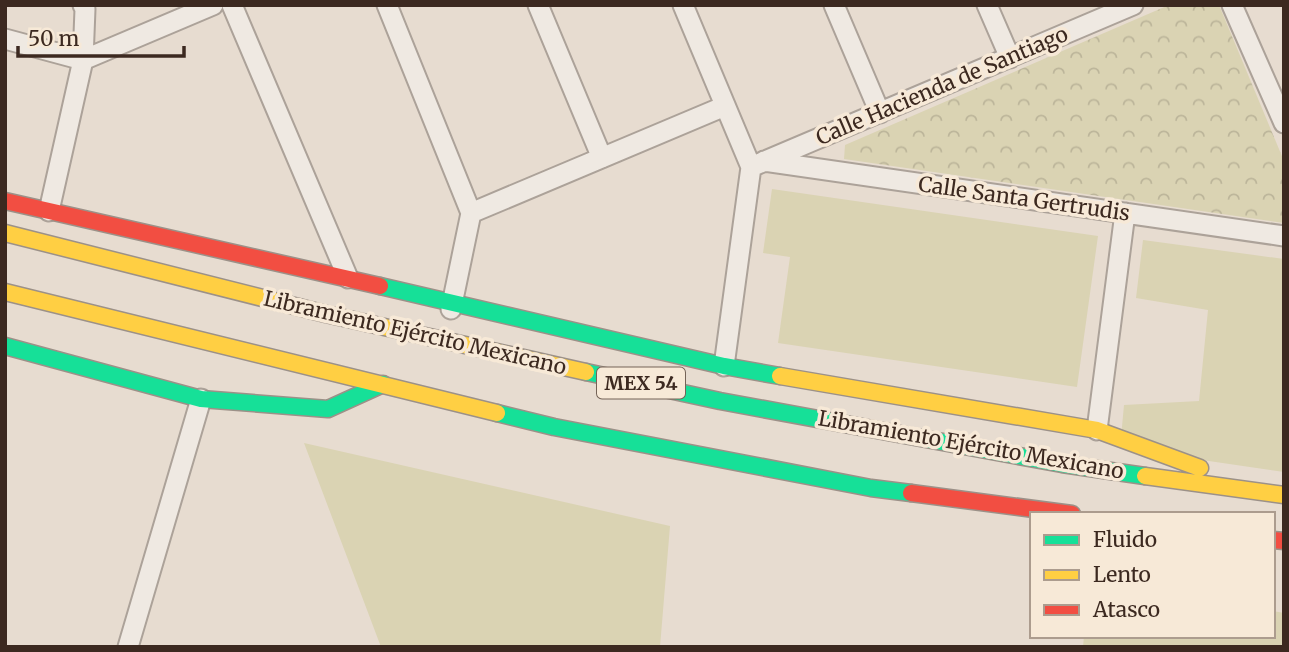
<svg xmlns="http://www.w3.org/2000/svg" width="1289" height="652" viewBox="0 0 1289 652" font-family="Merriweather,serif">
<defs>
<pattern id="park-crowns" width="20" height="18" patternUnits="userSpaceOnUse" patternTransform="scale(1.75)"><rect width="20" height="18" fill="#dad3b3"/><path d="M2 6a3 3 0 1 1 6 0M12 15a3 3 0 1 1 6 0" fill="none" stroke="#bcb59a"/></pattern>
</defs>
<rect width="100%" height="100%" fill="#e7dcd0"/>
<path fill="#dad3b3" d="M772 189 1098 236 1077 387 778 343 790 257 763 253Z
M1143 240 1284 259V472L1120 448 1124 405 1199 401 1208 310 1136 298Z
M304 443 670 526 660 647H381Z
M1273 611 1284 613V647H1083L1084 636H1273Z"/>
<path fill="url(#park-crowns)" d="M1169 5H1219L1284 161V223L844 159 845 145Z"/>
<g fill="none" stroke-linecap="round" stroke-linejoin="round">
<g stroke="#aca299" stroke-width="23">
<path id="street" d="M232 5 348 278
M387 5 471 213 451 309
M538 5 602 158
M683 5 751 167 724 366
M834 5 880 113
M987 5 1010 58
M1232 5 1284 123
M5 39 83 60 213 5
M764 161 1284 236
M751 167 1133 5
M49 211 83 60 85 9 83 5
M471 213 725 106
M1097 430 1125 213
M128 647 201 399"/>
</g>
<g stroke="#9c9188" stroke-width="19">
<path id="fast" d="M380 286 724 366 780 376
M5 346 201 399 328 409 383 384
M586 372 720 401 1062 464 1145 476
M497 413 554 427 871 488 911 493"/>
</g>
<g stroke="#9c9188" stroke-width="19">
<path id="slow" d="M5 233 326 314 586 372
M5 292 497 413
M780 376 1097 430 1200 468
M1145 476 1284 495"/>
</g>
<g stroke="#9c9188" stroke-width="19">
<path id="jam" d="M5 201 380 286
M911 493 1072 514
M1273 540 1284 541"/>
</g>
<use href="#street" stroke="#efe9e2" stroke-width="19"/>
<use href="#fast" stroke="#16e098" stroke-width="16"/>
<use href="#slow" stroke="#ffcf43" stroke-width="16"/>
<use href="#jam" stroke="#f24e42" stroke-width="16"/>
</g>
<g text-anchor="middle" stroke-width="7" stroke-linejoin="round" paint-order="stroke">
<rect fill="#f7e9d7" stroke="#746357" stroke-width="2" x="597" y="367.5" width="88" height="31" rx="5"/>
<g font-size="19" font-weight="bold" fill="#3c2920">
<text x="641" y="390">MEX 54</text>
</g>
<g font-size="21" fill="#3c2920" stroke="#f7e9d7">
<text transform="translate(942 86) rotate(-23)" y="7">Calle Hacienda de Santiago</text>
<text transform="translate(1024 199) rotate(8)" y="7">Calle Santa Gertrudis</text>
<text transform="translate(415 333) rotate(13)" y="7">Libramiento Ejército Mexicano</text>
<text transform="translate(971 445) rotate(10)" y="7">Libramiento Ejército Mexicano</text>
</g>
</g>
<rect width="1289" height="652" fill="none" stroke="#3c2920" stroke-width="14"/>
<rect x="1030" y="512" width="245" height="126" fill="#f7e9d7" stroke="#ac9c8e" stroke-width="2"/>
<rect x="1044" y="535" width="35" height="10" fill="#16e098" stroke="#ac9c8e" stroke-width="2"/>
<text x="1093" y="547" font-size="21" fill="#3c2920">Fluido</text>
<rect x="1044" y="570" width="35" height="10" fill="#ffcf43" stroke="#ac9c8e" stroke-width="2"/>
<text x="1093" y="582" font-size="21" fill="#3c2920">Lento</text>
<rect x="1044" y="605" width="35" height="10" fill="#f24e42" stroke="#ac9c8e" stroke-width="2"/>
<text x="1093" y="617" font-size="21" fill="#3c2920">Atasco</text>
<path d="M18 46v10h166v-10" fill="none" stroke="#3c2920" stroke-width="3.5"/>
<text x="28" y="46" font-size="21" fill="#3c2920" stroke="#f7e9d7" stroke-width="5" paint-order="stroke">50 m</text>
</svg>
